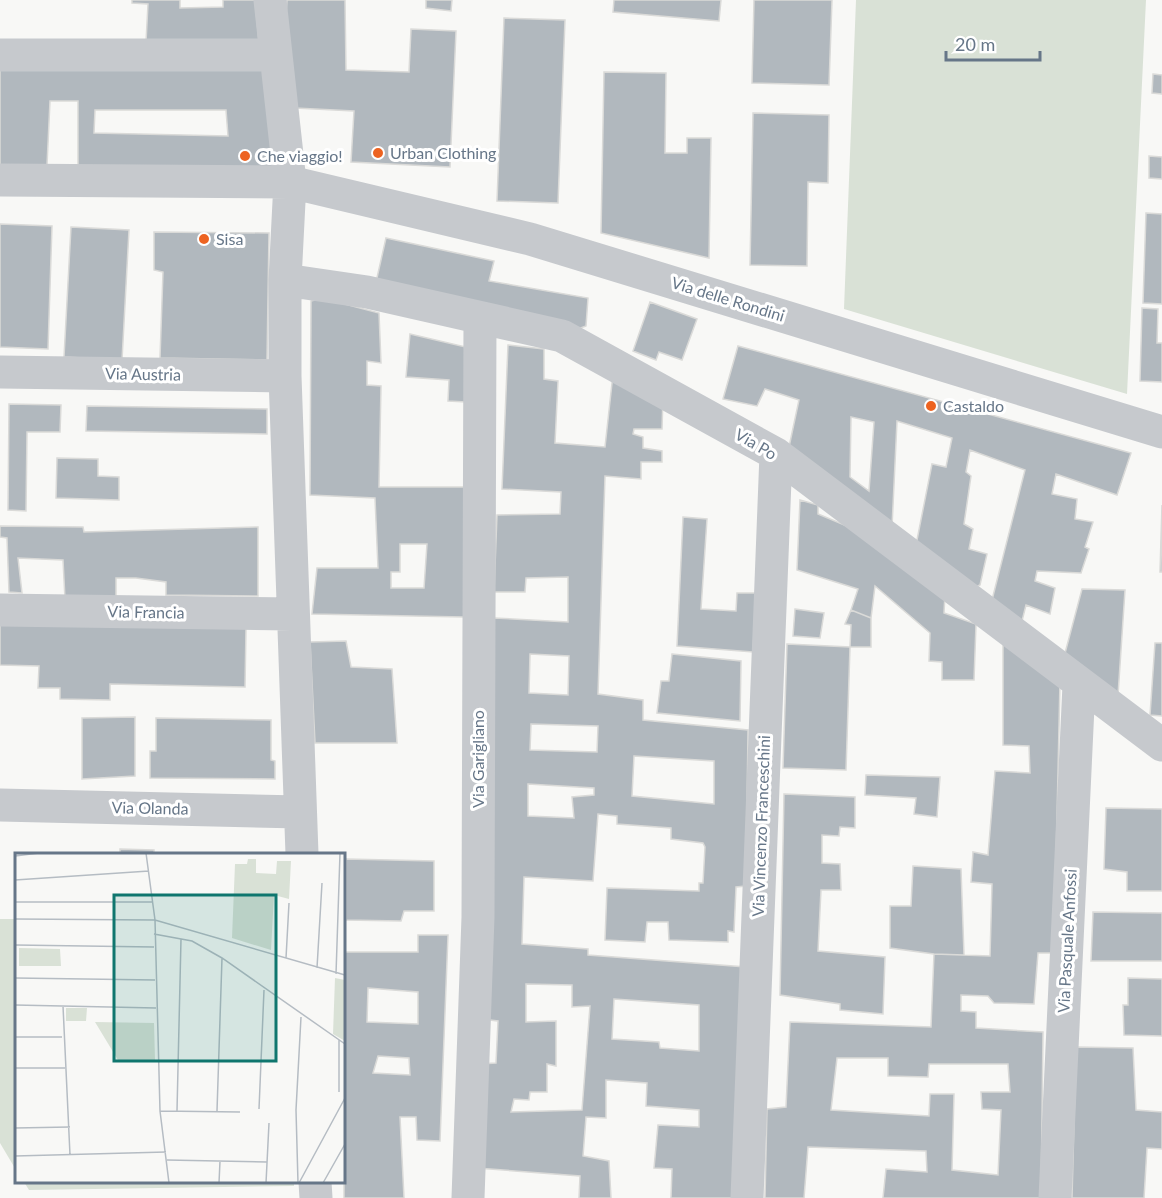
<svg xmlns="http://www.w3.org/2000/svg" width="1162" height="1198" viewBox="0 0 1162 1198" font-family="Lato,sans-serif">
<rect width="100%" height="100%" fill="#f8f8f6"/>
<path fill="#d9e1d6" d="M856 0H1146L1127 394 844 309Z
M0 919H16V1170L0 1143Z
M24 1182H294V1186L29 1190Z"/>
<path fill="#b1b8be" stroke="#dadad8" stroke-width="1.5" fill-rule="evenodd" d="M132 0H180V8L223 7V0H255L259 42H146L148 4 132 3Z
M287 0H345L346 70 409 72 411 29 456 31 450 167 351 162 354 111 295 108 285 30Z
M426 0H452L451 11 426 8Z
M614 0H721L719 21 613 12Z
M754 0H832L829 85 752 83Z
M504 18 565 20 558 203 497 201Z
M0 68 267 69 277 168H78V101H50L47 165 0 166ZM95 110H226L228 136 94 133Z
M604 72 666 73 665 153H687V138H711L709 258 601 233Z
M1153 74 1162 75V94L1152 93Z
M753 113 829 115 828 183 808 182 807 266 750 265Z
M1149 156 1162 157V179L1149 178Z
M1146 213 1162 214V304L1143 303Z
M0 224 52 226 48 349 0 347Z
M71 227 129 230 122 360 64 357Z
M154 232 269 233 267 360 160 358 163 272 154 270Z
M386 238 494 261 489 281 588 298 586 326 578 329 374 291Z
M322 298 379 313 381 363 367 361V385L381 386 379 487H467L464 617 312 614 317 568H378L375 498 310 495 311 301ZM400 544H427L424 588H391V572H400Z
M650 302 697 319 682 360 659 352 656 360 633 351Z
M1142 308 1158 309 1157 343H1162V382L1140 381Z
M410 334 470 348 466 402 448 401 449 380 406 377Z
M508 345 544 349V379L558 381 555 443 605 447 613 374 663 397 662 429H634L633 434 643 437V448L662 451V462H641V479L605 476 598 694 643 700V720L748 730 746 886 736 887 734 932 728 931V942L669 940 668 922H647L645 942 605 940 607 888 699 891V883H703L705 847 703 843 671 839V828L617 824V816L598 814 593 881 524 877 522 944 588 949V955L746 967 738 1198H671L672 1169 654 1168 658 1125 699 1127V1110L646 1106 647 1083 606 1080V1118L586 1117 583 1156 609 1161 611 1198H579L580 1176 477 1168 479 1064 496 1063 498 1021 481 1019 494 618 568 622V577L526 578 525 592H494L497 515 560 514 561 492 502 489ZM530 654 569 656 568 695 529 693ZM531 724 598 726 597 752 530 750ZM634 756 714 761V804L632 796ZM528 784 594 788V795L572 797 574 818 528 816ZM526 984 572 985V1007L590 1006 582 1110 511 1112 514 1099 529 1100 530 1092H547V1064L556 1066V1021L526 1022ZM614 999 699 1005V1051L660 1048 659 1042 612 1039Z
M738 346 1131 453 1117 495 1056 474 1052 494 1077 499 1075 519 1093 522 1085 547 1089 549 1081 573 1037 571 1035 581 1055 588 1050 614 1026 605 1022 621 992 600 1025 470 970 450 966 472 971 476 964 524 973 529 969 549 987 554 980 585 973 588 916 545 932 464 946 467 952 438 897 421 892 527 789 447 799 400 765 389 757 406 723 399ZM851 417 874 422 869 491 850 477Z
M9 404 61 405 60 432H27L26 511 8 510Z
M87 406 267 409V434L86 431Z
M57 458 98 459V476L119 477V500L56 498Z
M800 500 818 505V514L878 539 945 594 944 613 976 624 974 680H942V662L929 661 930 633 875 586 871 618 851 610 858 589 797 570Z
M1162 505V572H1160Z
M683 517 707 519 701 609 736 611 737 593H756L753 652 677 646Z
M0 526 83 527 84 532 258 527V596L166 595V582L136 578H116V598L65 599 63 560 18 558 22 593 9 592 7 538 0 537Z
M1082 589 1125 590 1118 695 1064 657Z
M795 609 824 613 820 638 793 636Z
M851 610 871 618V647H850L851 625 845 624Z
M0 623 246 628 245 687 110 684V700L60 699V688H38L39 666 0 665Z
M1003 638 1060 681 1054 953H1038L1034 1004 994 1003 988 996 961 995V1011L976 1012V1028L1043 1032 1041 1198H883L886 1169 927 1172 926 1151 808 1147 804 1198H765L767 1109 786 1107 790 1022 931 1027 934 954 990 956 992 884 971 882 973 852 988 855 995 771 1030 773 1029 746 1003 745ZM837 1058H888V1076L928 1077 929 1064H1008L1010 1092H981L982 1109 1001 1110 998 1175 952 1170 954 1094H930L929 1116 831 1110Z
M346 641 351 667 392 669 397 743H315L310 642Z
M1155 643H1162V716L1150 715Z
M787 644 850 647 846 770 783 768Z
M672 654 741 661 740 721 657 713 661 681H669Z
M135 717V776L82 779V718Z
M156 718 271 720V760L275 761V779L150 778V751H156Z
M866 775 940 777 937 817 914 814 916 798 865 795Z
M784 794 855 797V828L840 827 839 836 822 835V863L840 864 841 890H821L818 951 885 957 883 1014 840 1010V1004L780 995Z
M1106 808 1162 809V891H1127V872L1104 869Z
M120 849 154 850V854H120Z
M346 859 434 861V911H404L401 921 346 920Z
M913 866 961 869 964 955 934 954 890 948V906H911Z
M1093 912 1162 913V961H1091Z
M418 935H448L440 1141 417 1140 416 1117H400L404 1198H344V952H418ZM368 988 418 992V1024L367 1022ZM378 1056 409 1058 410 1075 373 1073Z
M1128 978 1162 979V1036L1124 1035 1123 1005H1128Z
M1076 1047 1133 1048 1136 1110 1162 1112V1149L1147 1148 1144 1198H1072Z"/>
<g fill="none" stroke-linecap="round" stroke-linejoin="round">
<path stroke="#c6c9cd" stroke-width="33" d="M270 0 290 182 285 280V376L302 854
M0 55H276
M0 180 290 182 530 239 1162 432
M285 280 367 292 562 336 776 454 1162 745
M0 372 285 376
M0 610 292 614
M0 805 300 812
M315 1182 316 1198
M468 1198 478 917 480 319
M747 1198 776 454
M1055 1198 1079 685"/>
</g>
<g fill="#ed6321" stroke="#fff" stroke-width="2">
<circle cx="378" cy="153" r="6"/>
<circle cx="245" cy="156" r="6"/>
<circle cx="204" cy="239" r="6"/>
<circle cx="931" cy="406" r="6"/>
</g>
<g text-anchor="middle" stroke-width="6" stroke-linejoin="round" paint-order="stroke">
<g font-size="16" fill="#667688" stroke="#fff" text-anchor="start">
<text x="390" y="159">Urban Clothing</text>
<text x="257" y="162">Che viaggio!</text>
<text x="216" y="245">Sisa</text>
<text x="943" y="412">Castaldo</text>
</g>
<g font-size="16" fill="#667688" stroke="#fff">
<text transform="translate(728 299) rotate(17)" y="6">Via delle Rondini</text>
<text transform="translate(143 374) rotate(1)" y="6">Via Austria</text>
<text transform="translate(756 444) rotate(30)" y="6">Via Po</text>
<text transform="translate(146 612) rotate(1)" y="6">Via Francia</text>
<text transform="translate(478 759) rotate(-90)" y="6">Via Garigliano</text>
<text transform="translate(150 808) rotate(1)" y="6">Via Olanda</text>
<text transform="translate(761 826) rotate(-88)" y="6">Via Vincenzo Franceschini</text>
<text transform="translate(1067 941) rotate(-87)" y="6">Via Pasquale Anfossi</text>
</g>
</g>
<g transform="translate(15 853)">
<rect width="330" height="330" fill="#f8f8f6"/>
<path d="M233 6H241V20L261 21 262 8H276L274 46 259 42 256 97 217 85 220 11H232ZM4 95 45 96 46 113H4ZM320 125 330 127V188L318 181ZM51 155H72L71 168H51ZM80 169 139 170 140 207H103Z" fill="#d9e1d6"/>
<path fill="none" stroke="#b5bcc3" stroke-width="1.5" d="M131 0 140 67 145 258 154 330M0 3 24 0M0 27 134 18M0 49H138M0 66 140 67 330 122M139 81 177 88 207 105 330 191M0 92 139 94M271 105 274 50M302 115 307 30M321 121 325 0M0 125 140 127M0 152 141 155M48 153 55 302M0 184H47M324 187V239M0 215H50M244 256 249 137M145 258 225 259M162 258 166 86M202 258 207 105M0 275 55 274M0 303 151 299M152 307 252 309M204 330 205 308M251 330 254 270M283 330 281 257 286 164M284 330 330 245M308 330 330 291"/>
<path fill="#0f766e" fill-opacity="0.15" stroke="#0f766e" stroke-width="3" d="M99 42H261V208H99Z"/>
<rect width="330" height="330" fill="none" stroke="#667688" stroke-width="3"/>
</g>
<path d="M946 51v9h94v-9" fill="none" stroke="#667688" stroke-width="3"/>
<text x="955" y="51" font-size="18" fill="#667688" stroke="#ffffff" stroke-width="4.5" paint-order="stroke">20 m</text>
</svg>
